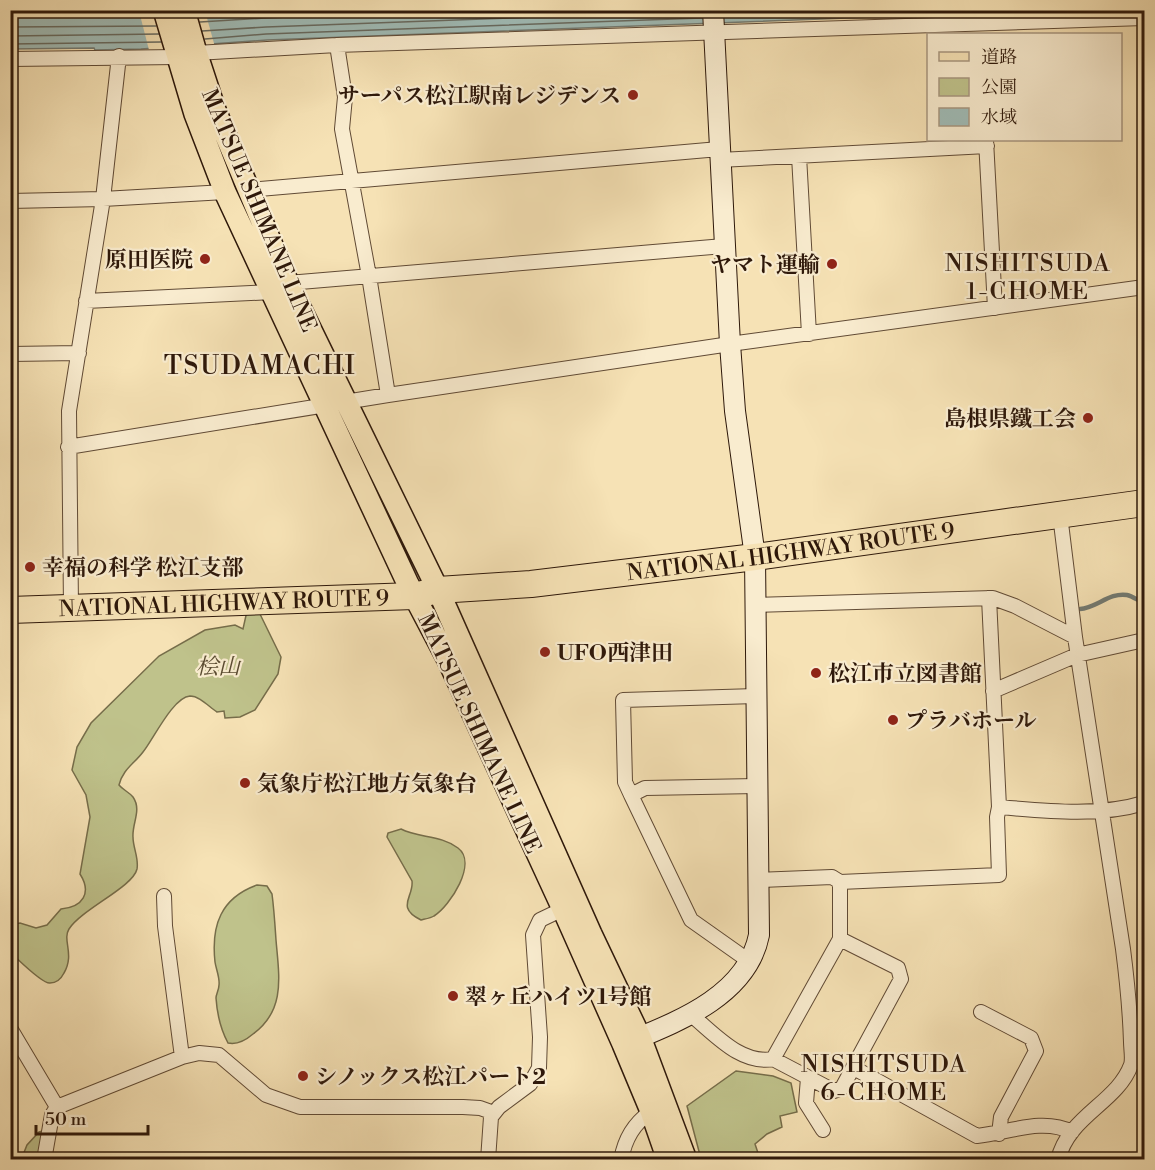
<svg xmlns="http://www.w3.org/2000/svg" width="1155" height="1170" viewBox="0 0 1155 1170" font-family="'Libre Bodoni','Noto Serif JP',serif">
<rect width="100%" height="100%" fill="#f6e2b5"/>
<filter id="stains"><feTurbulence type="fractalNoise" baseFrequency=".00333" numOctaves="4"/><feColorMatrix values="0 0 0 0 .2 0 0 0 0 .09 0 0 0 0 .02 0 0 0 .5 -.17"/></filter>
<radialGradient id="worn" r=".72"><stop offset=".6" stop-color="#630" stop-opacity="0"/><stop offset="1" stop-color="#630" stop-opacity=".3"/></radialGradient>
<path fill="#bfc28b" stroke="#766d4a" stroke-width="1.5" d="M258 610 281 657 278 674 255 710 240 717 225 718 224 711 217 712C209 707 200 696 190 696 173 697 153 740 143 752 134 764 123 769 119 785 123 790 129 792 133 797 142 810 132 823 133 837 133 848 139 858 137 869 133 887 82 909 69 929 62 940 75 954 64 973 61 979 56 983 50 983 42 984 18 959 11 953L10 925 20 923 36 928 47 925 61 909C83 907 92 893 80 874L90 817 86 795 72 770 77 747 91 723 159 656 205 630 235 625 243 629 247 611Z
M401 829C419 838 441 835 458 848 478 863 450 906 434 916 431 918 425 919 421 920 395 907 414 897 412 881L387 837 388 833Z
M257 885 267 886 272 894C274 909 275 925 276 940 279 976 286 1010 253 1034 246 1040 237 1045 228 1043 221 1030 217 1013 216 998 216 994 219 990 219 985 220 978 216 969 215 962 211 925 221 898 257 885Z
M736 1071 773 1076 791 1083 797 1112 780 1116 782 1127 767 1134 755 1144 760 1159H701L687 1106Z
M43 1131 38 1159 21 1160 27 1145 39 1132Z"/>
<path fill="#a0bcb7" stroke="#727a72" stroke-width="1.5" d="M10 11H1058L985 13 983 18 978 13 267 40 141 49 95 50 94 48 11 49Z"/>
<path fill="#f6e2b5" d="M139 11H205L215 47 149 50Z"/>
<g fill="none" stroke-linecap="round" stroke-linejoin="round">
<path stroke="#676a60" stroke-width="1.5" d="M725 17 901 10
M200 22 265 18 450 10
M10 27 156 26
M202 31 266 27 702 11
M10 36 159 34
M205 39 266 34 702 18
M10 44 161 42"/>
<path stroke="#727a72" stroke-width="4.5" d="M1080 609C1096 608 1110 592 1127 595 1132 596 1139 601 1144 603"/>
<g stroke="#604a35" stroke-width="16">
<path id="street" d="M337 45 345 97 342 129 369 276 388 395
M196 53 337 45 1144 18
M10 59 177 57
M986 140 995 308
M799 156 809 334
M719 160 987 146
M249 190 719 149
M10 201 103 199 225 192
M288 283 724 246
M86 301 272 292
M10 354 79 353
M68 447 388 395 730 344 1144 287
M755 605 993 598 1015 606 1075 637
M71 607 69 411 103 199 119 56
M993 691 1077 655 1144 640
M631 795 625 782 623 700 756 696
M999 807C1046 811 1099 817 1144 803
M759 880 832 877 840 882 999 875 997 817 999 807 989 598
M164 896 165 926 182 1057
M749 961 691 920 631 795 645 788 757 786
M981 1012 1031 1038 1036 1051 1001 1117 999 1134
M690 1014C714 1033 740 1065 773 1059L840 939V882
M10 1028 57 1107
M773 1059 834 1091 842 1088 901 979 898 968 840 939
M854 1068 977 1136C1008 1133 1042 1117 1072 1132
M808 1078 806 1103 823 1130
M44 1160 52 1115 57 1107 182 1057 199 1053 219 1055 266 1095 300 1107H463L480 1108 494 1113
M488 1160 491 1117 499 1107 530 1084 539 1068 540 1037 533 935 540 920 563 909
M621 1160C625 1138 634 1124 651 1111
M1058 1160C1068 1116 1117 1103 1131 1065 1133 1059 1131 1049 1131 1042 1130 1011 1127 980 1123 949L1075 637 1060 515"/>
</g>
<g stroke="#2e180a" stroke-width="22">
<path id="secondary" d="M626 1043C677 1022 747 996 759 935L755 557 735 411 730 344 713 10"/>
</g>
<g stroke="#2e180a" stroke-width="24">
<path id="primary" d="M164 10 195 114 225 192 408 584 449 662 563 909 623 1044 651 1111 668 1160
M184 10 195 49 215 110 288 283 438 590 591 934 640 1037 686 1160"/>
</g>
<g stroke="#2e180a" stroke-width="28">
<g id="highway">
<path id="s1" d="M10 610 414 596 438 590 531 584 755 557 1144 503"/>
</g>
</g>
<use href="#street" stroke="#f9eccf" stroke-width="14"/>
<use href="#secondary" stroke="#f9eccf" stroke-width="20"/>
<use href="#primary" stroke="#f6e2b5" stroke-width="21"/>
<use href="#highway" stroke="#f6e2b5" stroke-width="26"/>
</g>
<g fill="#8f2418" stroke="#f9eccf" stroke-width="2">
<circle cx="633" cy="95" r="6"/>
<circle cx="205" cy="259" r="6"/>
<circle cx="832" cy="264" r="6"/>
<circle cx="1088" cy="418" r="6"/>
<circle cx="30" cy="567" r="6"/>
<circle cx="545" cy="652" r="6"/>
<circle cx="816" cy="673" r="6"/>
<circle cx="893" cy="720" r="6"/>
<circle cx="245" cy="783" r="6"/>
<circle cx="453" cy="996" r="6"/>
<circle cx="303" cy="1076" r="6"/>
</g>
<g text-anchor="middle" stroke-width="4.5" stroke-linejoin="round" paint-order="stroke">
<g font-size="22" font-weight="bold" fill="#2e180a" stroke="#f9eccf" text-anchor="start">
<text x="621" y="103" text-anchor="end">サーパス松江駅南レジデンス</text>
<text x="193" y="267" text-anchor="end">原田医院</text>
<text x="820" y="272" text-anchor="end">ヤマト運輸</text>
<text x="1076" y="426" text-anchor="end">島根県鐵工会</text>
<text x="42" y="575">幸福の科学 松江支部</text>
<text x="557" y="660">UFO西津田</text>
<text x="828" y="681">松江市立図書館</text>
<text x="905" y="728">プラバホール</text>
<text x="257" y="791">気象庁松江地方気象台</text>
<text x="465" y="1004">翠ヶ丘ハイツ1号館</text>
<text x="315" y="1084">シノックス松江パート2</text>
</g>
<g font-size="22" fill="#2e180a" stroke="#f9eccf">
<text transform="translate(260 210) rotate(67)" y="8">MATSUE SHIMANE LINE</text>
<text dy="8" stroke="none"><textPath href="#s1" startOffset="784">NATIONAL HIGHWAY ROUTE 9</textPath></text>
<text dy="8" stroke="none"><textPath href="#s1" startOffset="214">NATIONAL HIGHWAY ROUTE 9</textPath></text>
<text transform="translate(480 733) rotate(65)" y="8">MATSUE SHIMANE LINE</text>
</g>
<g font-size="22" font-style="italic" fill="#5a4b31" stroke="#f9eccf">
<text x="218" y="674">桧山</text>
</g>
<g font-size="24" letter-spacing="1.5" fill="#2e180a" stroke="#f9eccf">
<text x="1028" y="271">NISHITSUDA<tspan x="1028" dy="28">1-CHOME</tspan></text>
<text x="884" y="1072">NISHITSUDA<tspan x="884" dy="28">6-CHOME</tspan></text>
</g>
<g font-size="26" letter-spacing="1.5" fill="#2e180a" stroke="#f9eccf">
<text x="260" y="374">TSUDAMACHI</text>
</g>
</g>
<rect width="1155" height="1170" fill="none" stroke="#f6e2b5" stroke-width="36"/>
<rect x="12" y="12" width="1131" height="1146" fill="none" stroke="#2e180a" stroke-width="3"/>
<rect x="18" y="18" width="1119" height="1134" fill="none" stroke="#2e180a" stroke-width="1.5"/>
<rect x="927" y="33" width="195" height="108" fill="#f9eccf" stroke="#a89780" stroke-width="1.5"/>
<rect x="939" y="52" width="30" height="9" fill="#f6e2b5" stroke="#a89780" stroke-width="1.5"/>
<text x="981" y="63" font-size="18" fill="#2e180a">道路</text>
<rect x="939" y="78" width="30" height="18" fill="#bfc28b" stroke="#a89780" stroke-width="1.5"/>
<text x="981" y="93" font-size="18" fill="#2e180a">公園</text>
<rect x="939" y="108" width="30" height="18" fill="#a0bcb7" stroke="#a89780" stroke-width="1.5"/>
<text x="981" y="123" font-size="18" fill="#2e180a">水域</text>
<path d="M36 1125v9h112v-9" fill="none" stroke="#2e180a" stroke-width="3"/>
<text x="45" y="1125" font-size="18" fill="#2e180a" stroke="#f9eccf" stroke-width="4.5" paint-order="stroke">50 m</text>
<rect width="100%" height="100%" filter="url(#stains)"/>
<rect width="100%" height="100%" fill="url(#worn)"/>
</svg>
